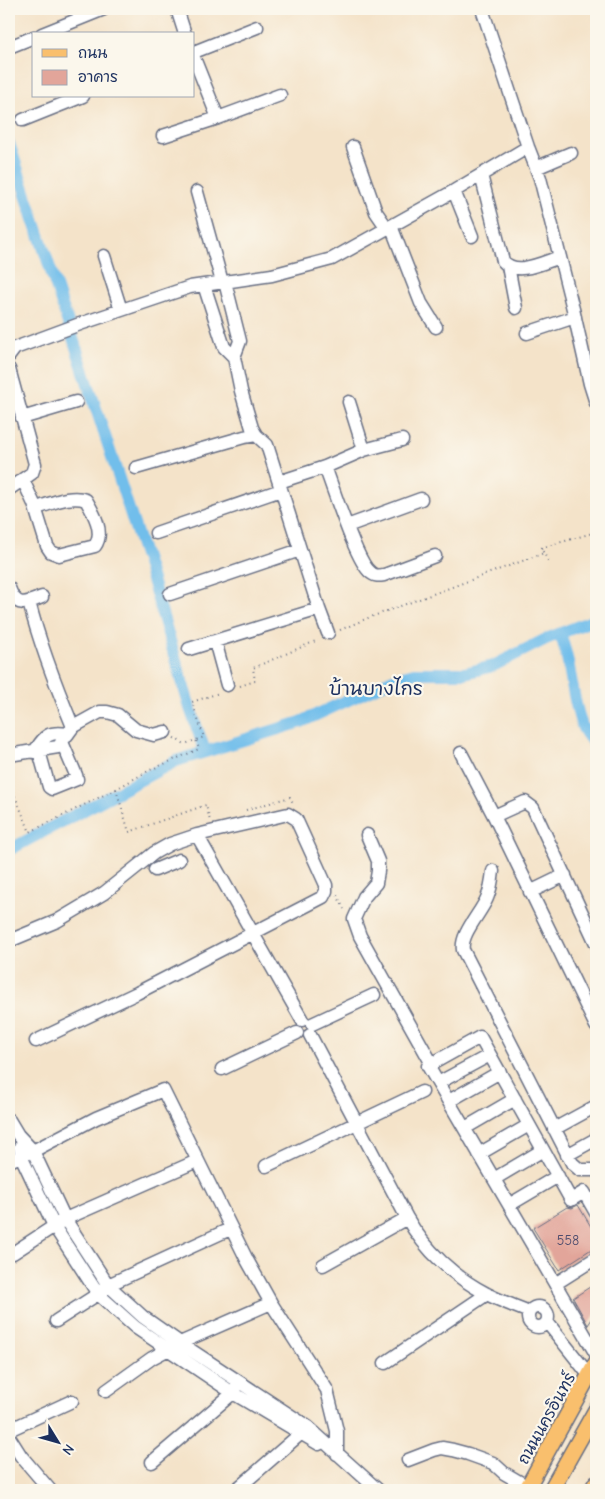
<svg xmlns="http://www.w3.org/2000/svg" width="605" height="1499" viewBox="0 0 605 1499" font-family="'Comic Neue','Playpen Sans Thai',sans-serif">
<rect width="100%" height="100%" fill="#fbf7ec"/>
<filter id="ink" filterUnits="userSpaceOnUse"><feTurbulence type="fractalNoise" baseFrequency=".02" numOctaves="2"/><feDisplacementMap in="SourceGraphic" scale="10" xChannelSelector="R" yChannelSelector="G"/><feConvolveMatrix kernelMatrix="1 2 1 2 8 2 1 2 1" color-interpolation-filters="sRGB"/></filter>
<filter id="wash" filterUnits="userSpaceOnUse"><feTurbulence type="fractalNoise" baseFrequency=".0096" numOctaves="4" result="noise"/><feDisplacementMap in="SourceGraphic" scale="20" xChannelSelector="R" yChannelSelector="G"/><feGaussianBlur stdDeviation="1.12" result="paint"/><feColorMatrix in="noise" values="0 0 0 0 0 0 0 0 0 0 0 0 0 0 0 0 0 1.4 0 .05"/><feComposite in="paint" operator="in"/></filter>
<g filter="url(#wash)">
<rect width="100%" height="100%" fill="#f4e3c9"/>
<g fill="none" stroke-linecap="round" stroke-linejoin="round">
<path stroke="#71beeb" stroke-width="12" d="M9 143 150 573 190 708 205 751
M560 634C572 663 571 699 583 728 586 734 592 741 596 747
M9 850 176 761 301 722 393 679 414 673H465L493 666 546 639 596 619"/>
</g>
<g id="blocks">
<path fill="#e2a59a" d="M578 1205 596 1235V1246L559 1270 533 1228 567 1207 572 1208Z
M596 1283V1313L588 1325 573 1298Z"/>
</g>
</g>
<g filter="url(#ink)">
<use href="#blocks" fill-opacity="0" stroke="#676e83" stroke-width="1"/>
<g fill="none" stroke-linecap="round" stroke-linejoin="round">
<g stroke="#676e83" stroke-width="15">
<path id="minor" d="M177 9 185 34
M482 9 528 147 540 178 573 309 590 384 596 403
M42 34 104 9
M9 47 34 37
M194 52 257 27
M194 58 218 118 280 95
M23 120 83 96
M163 136 218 118
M353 147 376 212 387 228
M536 168 571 153
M481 175 503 261C516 277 544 262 560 257
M454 191 472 236
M197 192 222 282
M391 226 421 303 436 327
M104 256 121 310
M508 266 516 308
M204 285 224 347 234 357
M527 333 575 317
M9 356 15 348 80 324 190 287 272 275 332 259 454 191 528 147
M9 369 35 464 32 473 9 489
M349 402 364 450
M22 418 76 402
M325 467C333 487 356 561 370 572 374 576 378 576 384 575L435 556
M136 468 244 437 256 435
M23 480 34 504 47 546 51 552 59 555 95 546C105 532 93 512 86 500 70 494 51 504 36 508
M279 482 325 467 364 450 402 440
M347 526 421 499
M156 533 281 490
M9 588C16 608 25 604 42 597
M170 594 300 550
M29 602C40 645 56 686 73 727
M319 609 328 633
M215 641 227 685
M189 649 319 609 267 445 256 435 252 428 241 391 234 357 240 341 225 282
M39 751 49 787 52 789 77 779 76 775 62 742
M34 752C45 736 47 731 68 734
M461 753 494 816
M9 755 58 747 73 727 100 712H107L118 715 136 730 154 735 165 732
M197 835 302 1020
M367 835 378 861V871L376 883 364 897 354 919 360 936 432 1064
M155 870 179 860
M493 871C492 880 491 889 487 898 481 913 460 934 463 950L572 1163 580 1170H596
M530 892 565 875
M9 941 57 921 104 893 154 853 170 844 197 835 288 814 296 819 326 885V891L323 897 137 993 36 1041
M596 943 533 808 525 802 494 816 596 1026
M312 1024 374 995
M310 1035 407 1218C425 1250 454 1277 487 1294 500 1301 515 1306 529 1312
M222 1069 297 1033
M438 1083 490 1055
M449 1101 500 1072
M9 1120 18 1135 33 1151 65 1219 108 1285 143 1317 180 1343 308 1427 378 1490
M465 1128 515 1099
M554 1129 596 1106
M20 1147 21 1156 54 1226 98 1294 135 1327 233 1393 319 1444
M479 1154 529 1125
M567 1155 596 1139
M9 1161 33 1151 96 1118 163 1090 247 1260 271 1303 327 1390 337 1431V1454
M266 1166 422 1092
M494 1179 543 1150
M509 1205 558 1176
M596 1213 584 1192 571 1200 480 1037 428 1066 596 1354
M13 1253 65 1219 197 1161
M323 1265 407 1218
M555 1284 596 1258
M528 1317a10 10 0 1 1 20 0a10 10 0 1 1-20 0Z
M56 1321 98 1294 108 1285 230 1229
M547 1322 589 1375
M385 1363 487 1294
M106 1391 152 1358 180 1343 271 1303
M9 1430 72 1401
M9 1437 21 1456 50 1490
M408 1460 434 1450 442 1448 453 1450 468 1454 493 1463 504 1473 528 1487
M152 1462 233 1393 237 1386
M236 1490 306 1429"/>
</g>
<g stroke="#676e83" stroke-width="18">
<path id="major" d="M526 1490 596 1363
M551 1490 596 1410
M592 1490 596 1483"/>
</g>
<path stroke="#676e83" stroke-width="2" stroke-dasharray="1 4" stroke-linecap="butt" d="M548 561 541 548 596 532
M340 630 368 618 544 553
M240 686 255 681 253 668 318 640
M174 738 185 744 204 737 192 702 219 693
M9 782 30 832 116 789 150 770 199 749 196 740
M116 789 129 832 206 805 210 821
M246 810 290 797 293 803
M337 895 344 909"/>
<use href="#minor" stroke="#fff" stroke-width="12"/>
<use href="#major" stroke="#f9bf6d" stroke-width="15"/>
</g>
</g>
<g text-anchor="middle" stroke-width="4.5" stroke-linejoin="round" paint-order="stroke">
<g font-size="14" fill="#4d4c6d">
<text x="568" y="1245">558</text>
</g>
<g font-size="16" fill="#1b2f5e" stroke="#fbf7ec">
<text transform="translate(546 1418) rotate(-61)" y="6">ถนนนครอินทร์</text>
</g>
<g font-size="19" fill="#1b2f5e" stroke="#fbf7ec">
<text x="376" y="695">บ้านบางไกร</text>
</g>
</g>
<rect width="605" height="1499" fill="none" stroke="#fbf7ec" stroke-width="30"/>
<rect x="32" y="32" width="162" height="65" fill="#fbf7ec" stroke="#a1a7b3"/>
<rect x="42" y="49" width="25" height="8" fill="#f9bf6d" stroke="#a1a7b3"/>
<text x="78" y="58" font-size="15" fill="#1b2f5e">ถนน</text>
<rect x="42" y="70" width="25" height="15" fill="#e2a59a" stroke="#a1a7b3"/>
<text x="78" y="82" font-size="15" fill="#1b2f5e">อาคาร</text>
<g transform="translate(58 1442) rotate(127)" stroke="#fbf7ec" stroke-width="4" paint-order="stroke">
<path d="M0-4L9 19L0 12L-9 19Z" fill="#1b2f5e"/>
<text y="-8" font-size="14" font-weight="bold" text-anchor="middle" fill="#1b2f5e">N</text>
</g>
</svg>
